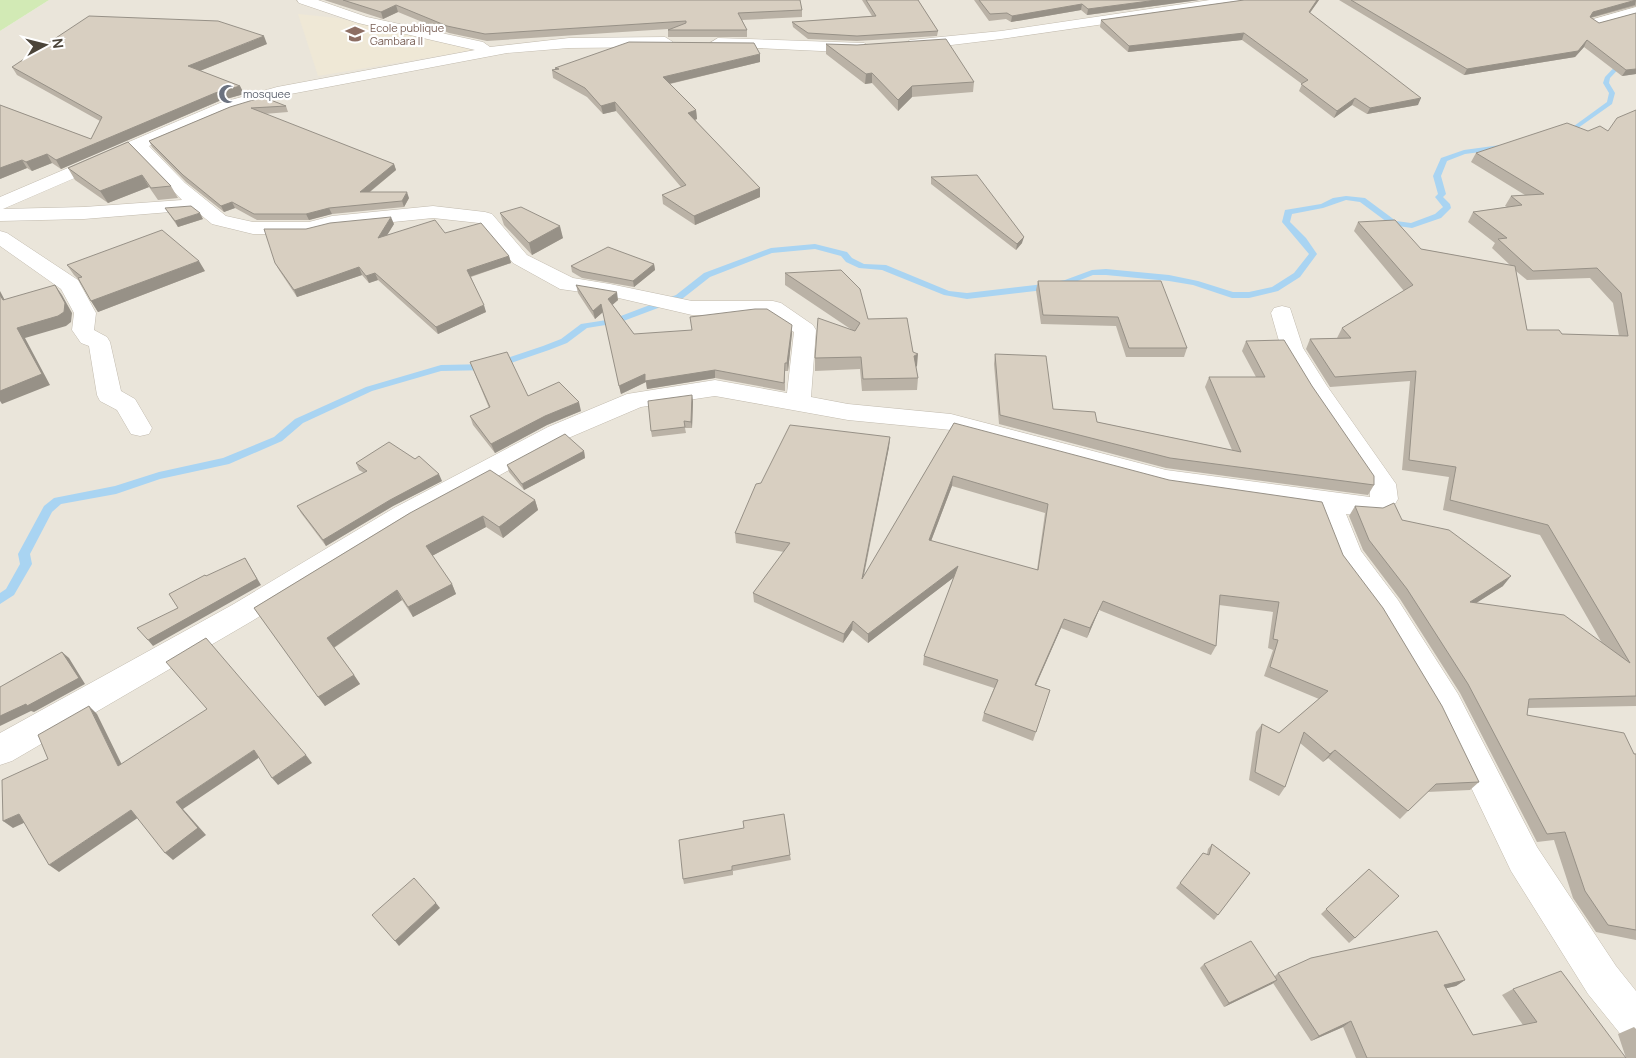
<svg xmlns="http://www.w3.org/2000/svg" width="1636" height="1058" viewBox="0 0 1636 1058" font-family="Manrope,sans-serif">
<rect width="100%" height="100%" fill="#f6f3ec"/>
<path fill="#eae5da" d="M49 0H1636V1058H0V31Z"/>
<path fill="#efe8d6" d="M298 14 338 18 474 50 318 76Z"/>
<path fill="#d2eab5" d="M0 0H49L0 31Z"/>
<g fill="none" stroke-linecap="round" stroke-linejoin="round">
<path fill="#a9d4f2" fill-rule="evenodd" d="M1636 40V44L1628 47 1630 57 1610 78 1609 83 1615 93 1612 104 1578 128 1561 133V129L1574 126 1607 102 1609 93 1603 83 1605 77 1624 57 1621 50 1623 45Z
M1508 144 1512 146 1511 148 1465 154 1447 161 1441 176 1446 194 1443 197 1450 204 1451 208 1441 218 1412 228 1391 225 1360 202 1346 200 1323 208 1292 214 1290 222 1306 238 1317 254 1300 277 1278 291 1249 298H1232L1193 285 1169 281 1106 275H1093L1070 284 1044 290 967 299 944 295 882 270 859 268 846 262 841 256 815 249 772 253 710 277 682 299 618 323 587 328 567 343 549 350 490 370 441 371 372 391 303 423 282 441 229 464 160 479 116 494 61 504 52 512 30 554 32 564 14 595 0 604V593L6 589 20 564 18 554 44 506 54 498 115 486 159 472 223 458 274 437 295 419 366 387 441 365 489 364 543 346 561 339 581 324 613 319 676 295 704 273 771 248 815 244 847 252 852 258 864 264 886 265 949 291 967 293 1044 284 1065 280 1092 270 1106 269 1169 275 1198 281 1233 292H1249L1272 287 1294 273 1309 254 1282 222 1285 210 1321 204 1333 198 1346 196 1365 198 1396 221 1411 223 1435 214 1443 207 1435 197 1438 194 1433 176 1441 158 1464 150Z"/>
<g stroke="#c2bbae" stroke-width="1">
<path id="minor" d="M297 0H318L367 17 483 42 490 47 569 38 665 37 673 42 665 47 569 48 507 53 280 96 232 111 149 146 185 183 226 216 253 222H309L332 216 433 206 485 212 492 214 527 255 573 278 610 284 692 301H773L781 303 813 325 816 330 811 397 848 404 951 414 1166 470 1370 497V485L1309 395 1281 348 1271 313 1274 308 1282 306 1290 308 1303 348 1327 386 1396 484 1398 499C1386 521 1369 517 1346 514L1361 551 1398 600 1458 694 1537 847 1616 966 1636 991V1042L1622 1036 1588 994 1511 871 1436 714 1378 616 1339 564 1318 510 1166 488 951 430 848 420 715 396 641 407 566 439 414 522 252 621 12 761 0 765V733L232 605 394 508 548 427 627 394 715 380 787 393 794 332 768 315H692L610 296 560 289 513 263 479 223 433 218 333 228 309 234H253L212 224 195 210 84 219 0 221V197L220 103 277 87 475 50 358 23 299 3ZM135 152 182 200 84 207 3 209Z
M1210 0H1250L1243 4 1001 39 910 50 902 45 910 40 1001 31Z
M1636 7V16L1595 27 1588 23 1590 20Z
M718 38 864 43 872 48 864 53 713 46 710 43Z
M0 231 7 233 78 280 96 313 94 330 107 337 110 342 121 391 135 399 152 428 149 434 140 436 131 434 117 410 100 401 97 395 89 346 81 343 72 330 74 313 61 289 0 246Z"/>
</g>
<use href="#minor" fill="#fff" fill-rule="evenodd"/>
</g>
<path fill="#bab2a6" fill-rule="evenodd" d="M324 0H800L802 10V17L742 20 747 30V37H668V29L487 41 449 33 398 12 383 19Z
M862 0H918L938 31 937 36 857 41 808 39 793 27 792 22 872 16Z
M974 0H1199L1087 15 1081 10 1011 22 1006 19 989 21Z
M1244 0H1319L1310 13 1418 105 1367 114 1352 105 1334 118 1299 91 1302 84 1242 40 1128 52 1100 27 1101 20Z
M1339 0H1636V6L1591 18 1599 23 1636 13V74L1622 76 1584 47 1575 57 1464 75Z
M267 44 200 71 240 86 244 94 219 101 61 169 52 163 32 171 27 168 0 179V105L91 139 100 121 17 75 12 67Z
M826 44 974 82 973 92 912 97 898 111 872 83 865 84 826 54Z
M760 62 670 84 696 110 697 119 695 120 760 188V197L695 225 663 204 662 195 681 187 616 111 603 114 587 97 553 78 552 70 555 69V68Z
M286 106 288 112 264 114 394 164 396 170 370 192 409 198 404 207 332 214 309 220H257L235 208 224 212 186 182 152 147 149 141 230 107Z
M1636 110V706L1528 708 1527 715 1636 754V940L1596 932 1573 898 1554 840 1537 842 1460 693 1400 599 1363 550 1349 516 1355 506 1402 520 1503 586 1476 603 1602 643 1540 535 1443 510 1449 477 1402 470 1410 381 1330 387 1306 349 1310 339 1337 338 1342 328 1404 291 1354 231 1358 222 1421 249 1510 265 1492 248 1495 243 1468 222 1473 212 1507 207 1505 206 1511 196 1525 195 1471 162 1476 153 1588 131H1608ZM1516 271 1527 280 1590 278 1613 303 1619 336 1562 334 1527 330Z
M128 142 171 186 178 198 158 200 149 187 108 203 75 180 68 168Z
M931 177 1022 243 1016 250 931 184Z
M165 208 203 219 178 227Z
M500 213 563 238 532 255 504 225Z
M394 224 387 235 445 233 509 256 511 263 471 277 486 312 438 334 378 280 369 283 362 275 297 297 279 270 275 263 306 229Z
M654 264 655 270 634 287 582 278 572 272 571 266Z
M67 265 205 271 98 312 78 279 74 275Z
M785 273 868 319 913 352 917 366 916 367 918 378 917 390 862 391 860 369 815 371V358L852 330 785 285Z
M1038 281 1187 348 1184 357H1126L1116 326 1041 324 1036 290Z
M576 285 618 300 612 305 634 334 792 333 788 371H785V391L715 378 647 389 646 382 621 394 603 312 595 319 578 293Z
M1246 341 1312 386 1374 485 1368 495 1166 468 999 424 994 364 995 354 1053 409 1097 422 1232 450 1205 387 1209 377H1256L1242 351Z
M470 362 528 396 581 411 547 425 495 453 473 425 470 416 489 408Z
M693 401 692 428H685L686 433 652 437 651 431Z
M954 423 1343 555 1479 782 1470 790 1427 792 1400 819 1328 758 1323 762 1300 743 1285 787 1279 796 1249 780 1256 732 1262 724 1279 733 1319 699 1264 676 1273 650 1268 648 1273 612 1219 605 1216 646 1211 655 1099 610 1087 638 1061 628 1036 685 1050 690 1033 741 982 721 984 713 994 688 923 665 924 656 954 577 868 643 852 630 843 643 754 602 753 593 784 552 736 543 735 533 761 483 890 437 889 447 864 576ZM952 486 1045 513 1037 570 931 541Z
M584 451 585 458 524 490 509 472 507 465Z
M356 463 442 481 393 506 326 546 301 513 297 506 364 473 359 470Z
M535 500 538 510 503 538 486 527 432 556 452 584 456 594 413 617 402 600 334 648 354 675 360 684 325 706 254 608 410 513Z
M744 828 790 855 791 860 733 871V875L684 884 683 879Z
M1212 844 1250 873 1214 920 1176 888 1180 883 1207 854 1208 849Z
M1369 869 1355 938 1349 943 1321 914Z
M1204 964 1275 976 1278 973 1465 980 1456 986 1446 988 1473 1035 1523 1025 1502 995 1513 989 1626 1058 1618 1034 1634 1027 1636 1029V1058H1356L1343 1027 1311 1041 1273 983 1224 1007 1200 968Z"/>
<path fill="#979187" d="M1157 0H1199L1087 15 1088 9Z
M1317 0H1319L1306 18 1309 12Z
M1636 0 1635 5 1589 18 1593 12Z
M1082 4 1081 10 1011 22 1012 16Z
M396 5 398 12 383 19 381 12Z
M1244 33 1242 40 1128 52 1129 46Z
M264 36 267 44 192 74 188 66Z
M1587 40 1584 47 1575 57 1464 75 1467 69Z
M760 54V62L664 85 663 77Z
M1636 69V74L1622 76 1626 70Z
M872 73V83L865 84 866 74Z
M240 86 244 94 219 101 61 169 56 160 215 93Z
M912 86V97L898 111V100Z
M1355 98 1352 105 1334 118 1337 111Z
M1421 98 1418 105 1367 114 1370 108Z
M615 102 616 111 603 114 601 106Z
M696 110 697 119 689 122 688 113Z
M47 154 52 163 32 171 26 162Z
M22 160 27 168 0 179V168Z
M394 164 396 170 362 198 360 192Z
M142 175 149 187 108 203 100 191Z
M760 188V197L695 225 694 216Z
M407 192 409 198 404 207 402 201Z
M232 202 235 208 224 212 221 206Z
M329 208 332 214 309 220 306 214Z
M200 213 203 219 178 227 175 221Z
M391 217 394 224 381 245 378 238Z
M560 226 563 238 532 255 529 243Z
M1024 237 1022 243 1016 250 1017 244Z
M509 256 511 263 469 277 467 270Z
M199 261 205 271 98 312 91 301Z
M654 264 655 270 634 287 633 281Z
M359 267 362 275 297 297 294 290Z
M375 273 378 280 369 283 366 276Z
M55 285 62 295 72 313 71 322 66 326 25 338 50 385 2 404 0 401V391L17 328Z
M0 291 10 310 3 300 0 295Z
M617 292 618 300 610 307 608 299Z
M601 304 603 312 595 319 593 311Z
M484 305 486 312 438 334 436 327Z
M792 325V333L788 371 787 363Z
M918 354 917 366 913 368 914 356Z
M715 370V378L647 389 646 382 621 394 619 386 645 374Z
M692 395 693 401 692 428 691 422Z
M579 402 581 411 547 425 495 453 491 444 545 416Z
M890 437 889 447 861 588 862 579Z
M584 451 585 458 524 490 522 484Z
M439 474 442 481 393 506 326 546 323 540 390 500Z
M953 476 952 486 928 549 929 540Z
M535 500 538 510 503 538 499 527Z
M483 516 486 527 430 557 426 546Z
M245 558 261 585 153 646 148 640Z
M958 566 957 575 868 643V634Z
M1511 576 1503 586 1462 612 1470 602Z
M452 584 456 594 413 617 408 607Z
M397 590 402 600 333 648 327 638Z
M1103 601 1099 610 1087 638 1090 628Z
M1064 619 1061 628 1032 694 1035 685Z
M853 621 852 630 843 643 844 634Z
M62 652 69 658 85 684 34 712 31 711 0 726V716Z
M354 675 360 684 325 706 318 697Z
M89 706 97 714 126 773 118 766Z
M254 750 260 757 183 809 206 835 173 860 165 853 176 802Z
M1335 750 1328 758 1323 762 1330 754Z
M306 755 312 763 278 785 272 778Z
M131 810 139 817 59 872 49 865Z
M19 814 28 821 13 828 3 821Z
M436 903 440 908 399 946 395 941Z
M1277 980 1272 984 1224 1007 1229 1003Z
M1465 980 1456 986 1435 991 1444 985Z
M1351 1021 1343 1027 1311 1041 1319 1036Z"/>
<path fill="#d8cfc1" stroke="#979187" fill-rule="evenodd" d="M343 0H800L802 10 738 13 747 30H668L686 23V21L485 34 447 26 396 5 381 12Z
M866 0H918L938 31 857 36 808 33 792 22 876 16Z
M979 0H1157L1088 9 1082 4 1012 16 1007 13 990 14Z
M1244 0H1317L1309 12 1421 98 1370 108 1355 98 1337 111 1301 84 1308 80 1244 33 1129 46 1101 20Z
M1351 0H1636L1593 12 1590 17 1599 23 1636 13V69L1626 70 1587 40 1578 51 1467 69Z
M89 16 218 21 264 36 188 66 240 86 215 93 56 160 47 154 26 162 22 160 0 168V105L91 139 102 117 12 67Z
M946 39 974 82 912 86 898 100 872 73 866 74 826 44 857 45Z
M629 42 754 43 760 54 663 77 696 110 688 113 760 188 694 216 662 195 686 185 615 102 601 106 585 88 552 70 559 69 555 68Z
M263 97 286 106 251 108 394 164 360 192H407L402 201 329 208 306 214H254L232 202 221 206 183 175 149 141 230 107Z
M1636 110V696L1529 699 1527 715 1624 733 1634 754H1636V930L1608 925 1585 891 1565 832 1547 834 1468 684 1407 589 1369 540 1355 506 1383 508 1394 503 1402 520 1449 530 1511 576 1470 602 1564 615 1630 663 1548 525 1450 500 1456 467 1409 460 1416 371 1335 377 1310 339 1351 338 1342 328 1413 285 1358 222 1395 220 1421 249 1515 266 1527 330H1559L1562 334 1628 336 1621 293 1597 268 1533 271 1498 239 1507 238 1473 212 1522 205 1511 196 1544 194 1476 153 1567 123 1588 131 1600 126 1608 131 1617 118Z
M128 142 171 186 151 188 142 175 100 191 68 168Z
M977 175 1024 237 1017 244 931 177Z
M191 206 200 213 175 221 165 208Z
M521 207 560 226 529 243 500 213Z
M391 217 378 238 435 220 445 233 481 223 509 256 467 270 484 305 436 327 375 273 366 276 359 267 294 290 275 263 264 229H306L330 223Z
M162 230 199 261 91 301 78 278 82 277 67 265Z
M608 247 654 264 633 281 581 271 571 266Z
M841 270 860 289 868 319 907 318 913 352 918 354 914 356 918 378 863 379 861 357 815 358 818 318 855 331 860 323 785 273Z
M1038 281H1161L1187 348H1129L1118 317 1043 315Z
M55 285 65 303 64 312 58 316 17 328 42 374 0 391V295L3 300Z
M576 285 617 292 608 299 634 334 692 330 690 317 755 309H767L792 325 787 363H785L784 383 715 370 645 381V374L619 386 601 304 593 311Z
M1284 340 1312 386 1374 476V485L1170 458 1000 415 995 354 1046 356 1053 409 1095 412 1097 422 1241 452 1209 377H1265L1246 341Z
M507 352 528 396 559 382 579 402 545 416 491 444 470 416 490 407 470 362Z
M692 395 691 422 684 421 685 427 651 431 648 401Z
M954 423 1169 480 1322 502 1343 555 1383 608 1442 706 1479 782 1436 784 1408 811 1335 750 1330 754 1304 732 1285 787 1255 772 1262 724 1279 733 1328 691 1270 667 1278 640 1273 639 1279 602 1220 595 1216 646 1103 601 1090 628 1064 619 1035 685 1050 690 1036 732 984 713 998 680 924 656 958 566 868 634 853 621 844 634 753 593 790 543 735 533 756 484 761 483 790 425 890 437 862 579ZM953 476 1048 504 1038 570 929 540Z
M565 434 584 451 522 484 507 465Z
M389 442 415 459 419 456 439 474 390 500 323 540 297 506 367 471 356 463Z
M490 470 535 500 499 527 483 516 426 546 452 584 408 607 397 590 327 638 354 675 318 697 254 608 410 513Z
M245 558 257 579 148 640 137 628 178 608 169 594 205 575 206 576Z
M206 638 306 755 272 778 254 750 176 802 198 828 165 853 131 810 49 865 19 814 3 821 2 780 48 759 38 735 89 706 118 766 207 709 166 662Z
M62 652 79 678 27 706 26 704 0 716V687Z
M784 814 790 855 732 866V870L683 879 679 840 744 828 743 821Z
M1212 844 1250 873 1218 915 1180 883 1203 853 1209 855Z
M1369 869 1399 896 1355 938 1326 909Z
M414 878 436 903 395 941 372 915Z
M1437 931 1465 980 1444 985 1473 1035 1537 1022 1513 989 1561 971 1626 1058H1367L1351 1021 1319 1036 1278 973 1311 958Z
M1251 941 1277 980 1229 1003 1204 964Z"/>
<defs>
<g id="school-bare" transform="scale(1.5)"><path d="M0-5L7-2L0 1L-7-2ZM-4 1L0 2.5L4 1V4Q0 6-4 4Z" fill="#8d6e63" stroke="#fff" stroke-width="2.5" paint-order="stroke"/></g>
<g id="mosque-bare" transform="scale(1.5)"><path d="M3.5-4.9A6 6 0 1 0 3.5 4.9A5 5 0 1 1 3.5-4.9Z" fill="#6b7280" stroke="#fff" stroke-width="2.5" paint-order="stroke"/></g>
</defs>
<g fill-rule="evenodd">
<use href="#school-bare" x="355" y="34"/>
<use href="#mosque-bare" x="228" y="94"/>
</g>
<g text-anchor="middle" stroke-width="4.5" stroke-linejoin="round" paint-order="stroke">
<g font-size="11" fill="#785e54" stroke="#fff" text-anchor="start">
<text x="370" y="32">Ecole publique<tspan x="370" dy="13">Gambara II</tspan></text>
</g>
<g font-size="11" fill="#5b616d" stroke="#fff" text-anchor="start">
<text x="243" y="98">mosquee</text>
</g>
</g>
<g transform="translate(45 45) rotate(83)" stroke="#ffffff" stroke-width="4" paint-order="stroke">
<path d="M0-4L9 19L0 12L-9 19Z" fill="#4b4439"/>
<text y="-8" font-size="14" font-weight="bold" text-anchor="middle" fill="#4b4439">N</text>
</g>
</svg>
